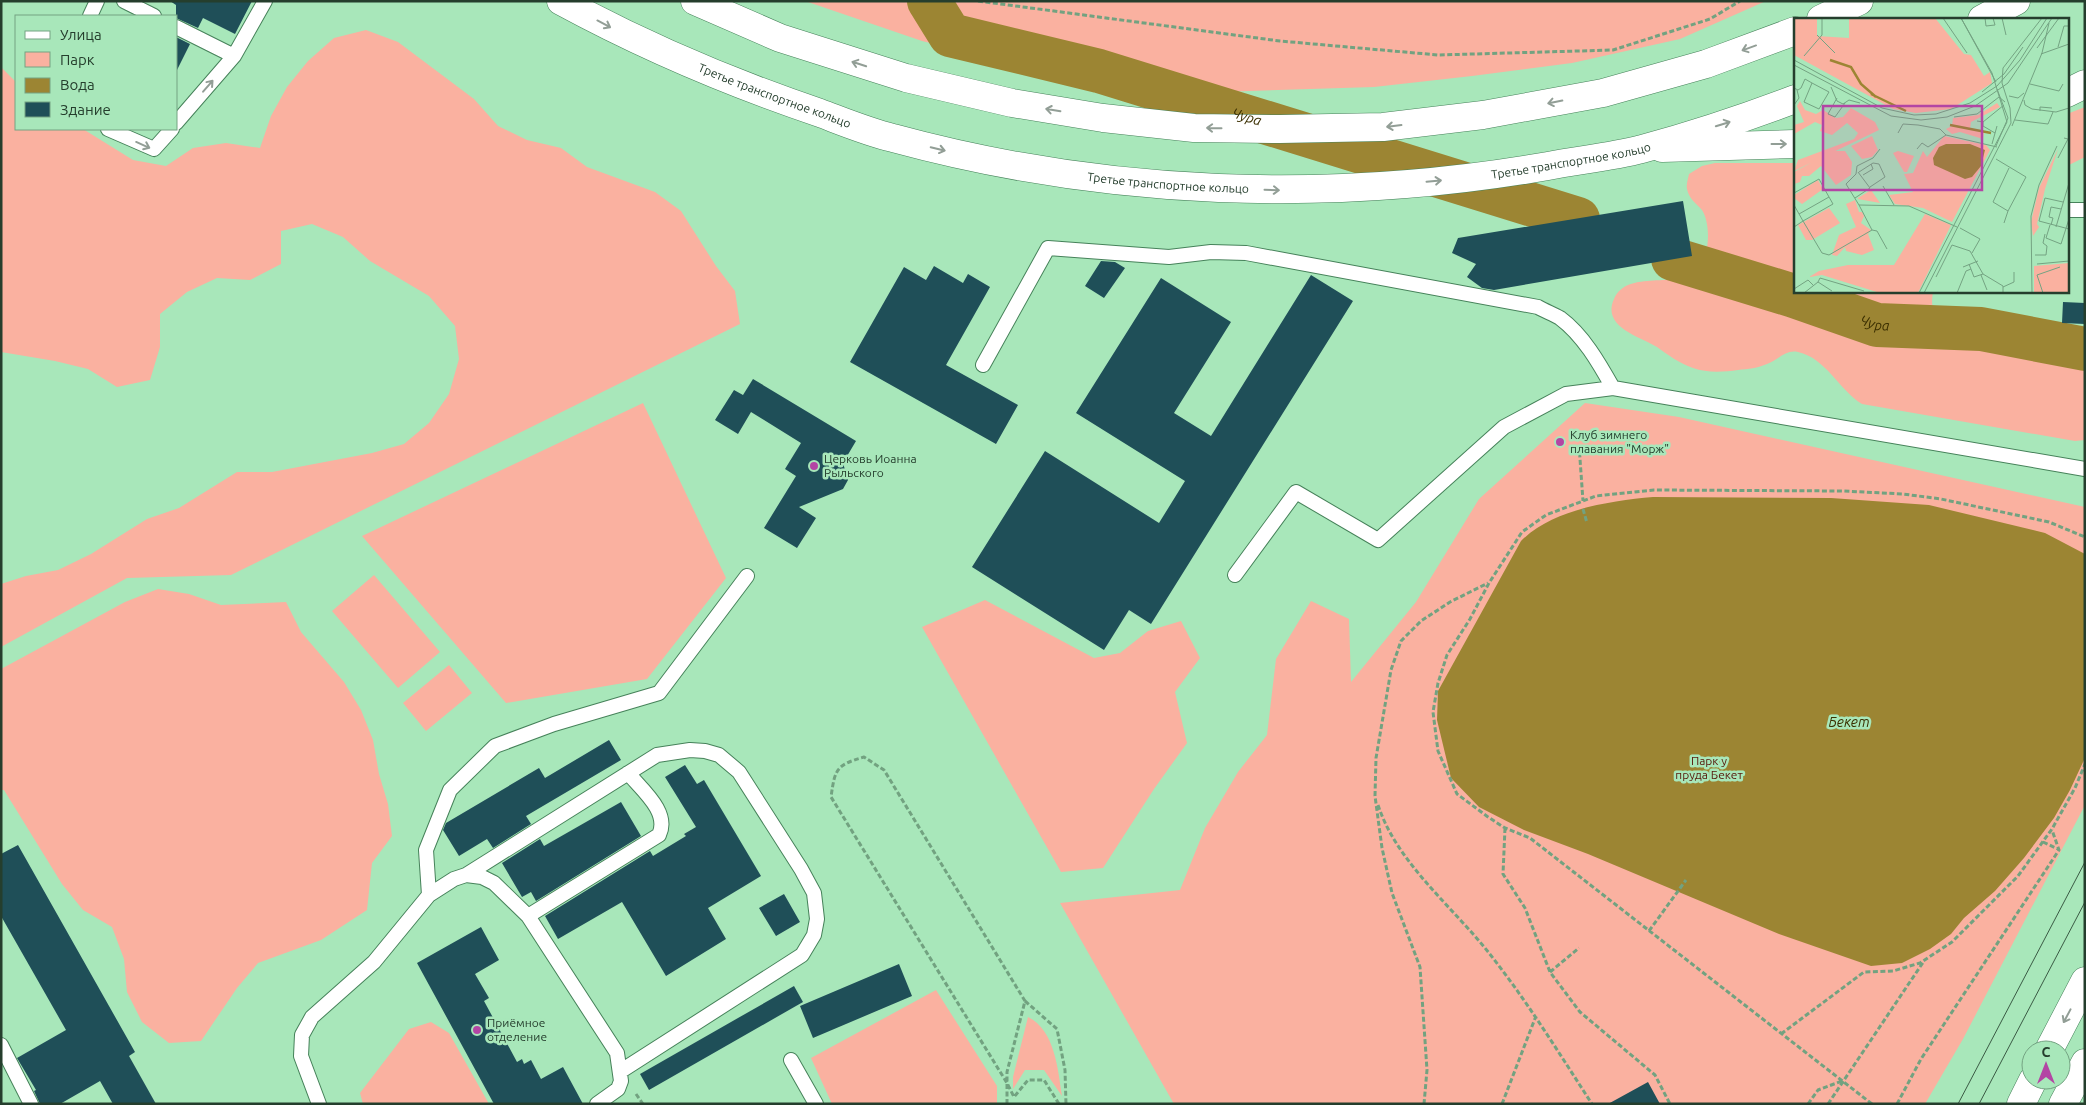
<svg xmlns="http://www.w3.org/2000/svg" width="2086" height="1105" viewBox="0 0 2086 1105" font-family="Ubuntu,sans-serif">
<rect width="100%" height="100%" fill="#a8e7ba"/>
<path fill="#fab1a0" d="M805 1H1766L1680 39 1572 63 1472 76 1374 87 1219 92 1046 72 922 41Z
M366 30 398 42 474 99 498 126 527 140 561 148 587 167 655 192 681 211 716 266 735 291 740 324 231 575 127 578 1 647V584L26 576 58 570 91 554 147 519 179 508 237 472H272L372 453 404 444 429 423 449 394 459 359 455 326 429 296 370 261 343 237 312 224 281 231V264L250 280 217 278 187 292 160 314V347L150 380 117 387 88 369 55 361 1 352V67L16 82V129H83L133 160 166 166 193 148 226 143 260 148 271 116 287 87 308 61 334 38Z
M2085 107V157L2067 166V114Z
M1715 163H1795V291H1933C1931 308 1931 310 1946 320L2085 342V440L2075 441 1862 404C1839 390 1826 358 1798 352 1786 349 1778 360 1767 364 1758 368 1748 369 1738 370 1723 372 1707 373 1693 368 1679 363 1668 355 1657 347 1641 337 1601 327 1614 299 1628 268 1677 291 1698 268 1710 256 1711 224 1702 210 1696 203 1689 199 1687 189 1686 185 1688 179 1689 174L1702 166Z
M643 403 726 578 647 679 506 703 362 536Z
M1585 403 1679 417 2085 507V805L1963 1039 1925 1104H1174L1060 903 1180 890 1205 828 1238 772 1267 735 1276 659 1311 601 1349 619 1351 682 1416 602 1479 499Z
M374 575 440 652 398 688 332 611Z
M158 589 189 594 221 605 286 602 301 632 344 682 361 710 373 740 379 774 388 804 392 836 372 863 367 910 321 940 258 963 237 988 201 1041 169 1043 142 1022 127 992 124 959 112 927 83 910 62 884 4 790H1V669L125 602Z
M985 600 1094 658 1120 653 1148 631 1181 621 1200 658 1175 692 1187 743 1154 789 1103 868 1061 872 922 627Z
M449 665 472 693 426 731 403 703Z
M936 990 997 1086V1104H832L811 1058Z
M1028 1017C1055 1030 1058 1070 1062 1096L1044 1070H1025L1013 1089V1077Z
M431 1022 449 1033 489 1104H363L360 1093 409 1029Z"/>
<path fill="#9c8533" d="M1653 497 1831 498 1929 505 2045 533 2085 554 2084 760 2070 790 2054 818 2024 858 1995 891 1964 918 1951 934 1930 949 1902 963 1871 966 1779 934 1588 854 1524 830 1479 807 1451 778 1437 720 1438 691 1521 541C1553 509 1610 501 1653 497Z"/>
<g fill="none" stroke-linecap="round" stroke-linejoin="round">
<g stroke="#9c8533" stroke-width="44">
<path id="s1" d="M929 1 950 35 1099 71 1578 219"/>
<path id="s2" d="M1673 259 1794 296 1877 325 1981 329 2085 349"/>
</g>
</g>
<path fill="#1f4f58" d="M170 1H252L235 34 203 18 198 28 176 18V5Z
M176 37 190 44 176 72Z
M1683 201 1692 256 1494 290 1482 288 1467 277 1476 264 1452 253 1458 238Z
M1101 261 1115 262 1125 268 1104 298 1085 286Z
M934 266 963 283 968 274 990 287 946 365 1018 405 996 444 850 362 904 267 926 280Z
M1311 275 1353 301 1151 624 1129 610 1104 650 972 567 1045 451 1159 523 1185 481 1076 413 1161 278 1231 322 1174 413 1211 436Z
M2063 302 2085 303V324L2062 323Z
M753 379 856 441 843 463 848 480 843 489 799 507 816 518 797 548 764 528 796 476 785 469 801 443 751 412 738 434 715 420 734 390 743 395Z
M609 740 621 760 526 816 531 824 493 848 487 839 459 856 443 830 446 823 539 768 545 778Z
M685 765 697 784 704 780 761 876 708 908 726 939 666 976 622 902 558 939 545 916 650 851 653 856 686 836 684 834 696 827 665 777Z
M621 802 641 836 536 901 531 892 522 897 502 863 540 839 544 846Z
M18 845 135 1052 129 1056 156 1104H113L100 1081 60 1104H40L34 1091 36 1090 17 1058 66 1030 1 916V854Z
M784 894 800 922 776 936 759 908Z
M481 927 499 960 475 974 489 998 484 1001 517 1062 522 1059 524 1064 531 1060 541 1079 563 1067 583 1104H494L417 963Z
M899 964 912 996 813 1038 800 1006Z
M794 986 803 1002 649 1090 640 1074Z
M1648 1082 1660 1104H1608Z"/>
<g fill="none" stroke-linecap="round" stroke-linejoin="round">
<g stroke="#46825a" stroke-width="16">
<path id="lane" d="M124 1 154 16
M90 16 97 1
M176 27 234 56
M176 123 234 56 265 1
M108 129 154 149 172 129
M2067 210H2085
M983 365 1048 248 1169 257 1211 252 1246 253 1538 307C1545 311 1553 314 1560 318 1583 335 1599 363 1613 388
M1235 575 1296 492 1378 540 1504 427 1566 394 1613 388 2085 469
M466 875 657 755 690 750 705 751 719 755 739 772 801 869 814 893 817 919 814 935 802 955 621 1071
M429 895 454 879 466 875 482 877 494 883 528 916 617 1053 621 1081 618 1089 597 1104
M528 916 659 835C670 812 642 790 628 773
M1 1045 31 1104
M791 1060 816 1104
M319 1104 301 1056 302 1035 312 1017 374 962 429 895 426 850 450 790 495 746 554 724 659 693 747 576"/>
</g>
<g stroke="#46825a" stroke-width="29">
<path id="secondary" d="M2067 93 2085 84
M1662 148 1795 144
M2049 1050 2085 981
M2021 1104 2033 1080
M2063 1104 2085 1063"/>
</g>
<g stroke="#46825a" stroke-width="29">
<g id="primary">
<path id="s3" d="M561 1C644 46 731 83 820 113 844 122 868 132 893 138 1106 196 1330 204 1548 166 1579 160 1611 157 1642 149 1694 135 1745 118 1795 99"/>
<path d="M695 1 780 38 906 78 1012 103 1103 118 1194 128 1280 129 1383 127 1483 115 1603 93 1706 64 1795 31"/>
<path d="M1821 19 1859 1"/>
<path d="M1982 19 2016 1"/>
</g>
</g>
<path stroke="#72a280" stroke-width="3" stroke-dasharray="5 2.5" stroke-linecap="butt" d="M978 1 1280 41 1438 55 1613 50 1710 19 1740 1
M1579 445 1583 501
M1583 509 1587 523
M1378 805C1397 863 1452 906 1489 953 1527 1001 1559 1053 1592 1104
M1505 828 1503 874 1525 908 1550 972 1580 1012 1655 1075 1670 1104
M2043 842 2058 849
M1649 931 1686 880
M1550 972 1579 948
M1025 1001 1057 1029 1065 1070 1066 1104
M1781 1034 1864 972 1893 971 1920 963 1952 942 2018 876 2052 829 2075 788 2085 764
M636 1094 643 1104
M1007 1104V1072L1025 1001 884 770 864 757C836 765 835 769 831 797L1007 1083 1014 1097 1028 1080H1044L1059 1104
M1424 1104 1427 1070 1420 967 1392 893 1382 848 1375 796 1376 758 1391 670 1401 641 1421 621 1450 602 1488 583
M1502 1104 1536 1016
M1808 1104 1818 1090 1842 1081
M1828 1104 1924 961
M1872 1104 1530 838 1505 828 1488 817 1457 794 1438 751 1433 712 1438 683 1447 655 1470 619 1489 583 1522 532 1546 515 1596 496 1654 490 1844 491 1903 494 1941 499 2049 522 2085 537
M1897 1104 1921 1059 2059 850 2052 830"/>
<use href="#lane" stroke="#fff" stroke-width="14"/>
<use href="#secondary" stroke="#fff" stroke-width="28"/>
<use href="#primary" stroke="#fff" stroke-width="28"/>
<path stroke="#3a5a44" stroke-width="1" d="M1958 1104 2085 862
M1979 1104 2085 902"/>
</g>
<defs><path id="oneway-shaft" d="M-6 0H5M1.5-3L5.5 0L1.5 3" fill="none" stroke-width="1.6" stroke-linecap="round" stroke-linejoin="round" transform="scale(1.25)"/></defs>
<g stroke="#929e96">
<use href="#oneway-shaft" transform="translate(604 24) rotate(28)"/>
<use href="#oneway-shaft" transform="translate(1749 48) rotate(160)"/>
<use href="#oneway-shaft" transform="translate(859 64) rotate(-162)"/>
<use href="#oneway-shaft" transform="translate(208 86) rotate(-49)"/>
<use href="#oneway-shaft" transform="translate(1555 102) rotate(169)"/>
<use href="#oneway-shaft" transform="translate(1053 110) rotate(-171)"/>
<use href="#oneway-shaft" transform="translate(1723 124) rotate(-17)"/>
<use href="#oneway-shaft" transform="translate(1394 126) rotate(173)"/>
<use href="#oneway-shaft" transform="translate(1214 128) rotate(-179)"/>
<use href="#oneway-shaft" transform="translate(1779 144)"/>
<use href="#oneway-shaft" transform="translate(143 145) rotate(24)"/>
<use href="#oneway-shaft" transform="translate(938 149) rotate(13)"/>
<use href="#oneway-shaft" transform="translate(1434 181) rotate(-5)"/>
<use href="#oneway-shaft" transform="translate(1272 190) rotate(2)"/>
<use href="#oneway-shaft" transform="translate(2067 1016) rotate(118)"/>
</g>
<g fill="#b345a4" stroke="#a8e7ba" stroke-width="2">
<circle cx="1560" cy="442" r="5"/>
<circle cx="814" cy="466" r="5"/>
<circle cx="477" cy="1030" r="5"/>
</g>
<g text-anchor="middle" stroke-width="5" stroke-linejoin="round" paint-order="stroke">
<g font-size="12" fill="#253e2d" stroke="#a8e7ba">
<text dy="4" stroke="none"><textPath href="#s3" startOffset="234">Третье транспортное кольцо</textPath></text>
<text dy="4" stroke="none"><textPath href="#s3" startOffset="1044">Третье транспортное кольцо</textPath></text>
<text dy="4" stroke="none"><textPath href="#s3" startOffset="639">Третье транспортное кольцо</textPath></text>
</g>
<g font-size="12" fill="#253e2d" stroke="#a8e7ba" text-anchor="start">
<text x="1570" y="439">Клуб зимнего<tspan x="1570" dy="14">плавания "Морж"</tspan></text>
<text x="824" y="463">Церковь Иоанна<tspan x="824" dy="14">Рыльского</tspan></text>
<text x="487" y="1027">Приёмное<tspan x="487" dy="14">отделение</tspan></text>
</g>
<g font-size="12" fill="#56170a" stroke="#a8e7ba">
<text x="1709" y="765">Парк у<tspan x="1709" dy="14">пруда Бекет</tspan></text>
</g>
<g font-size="14" font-style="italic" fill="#3b2f00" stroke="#a8e7ba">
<text dy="5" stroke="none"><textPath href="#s1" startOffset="348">Чура</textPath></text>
<text dy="5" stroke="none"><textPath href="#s2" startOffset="212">Чура</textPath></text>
<text x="1849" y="727">Бекет</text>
</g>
</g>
<g transform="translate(1794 18)">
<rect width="275" height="275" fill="#a8e7ba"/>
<path d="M0 0H23V18L55 20V0H141L170 36 177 37 190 58 196 54 198 65 157 91 122 95 99 91 0 37ZM6 83 11 92 22 96 29 92 42 100 49 99 57 90 81 104 85 112 0 153 4 142 60 121 64 115 53 105 38 117 26 113 28 107 21 104 0 116V107L10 104 3 88ZM203 85 206 89 177 104 176 111 190 114 189 121 166 114 158 116 152 111 158 108 159 100 184 97ZM78 118 84 132 78 139 68 141 57 128ZM150 118 192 127 196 132 158 204 129 190 101 186 95 177 119 174 110 156 119 155 129 133 133 139ZM264 131 251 171 243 206 245 209 239 218 237 204 245 170ZM39 133H51L58 144 57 157 42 167 27 148 15 158H8L6 164 0 166V154ZM104 133 120 138 113 154H110L99 135ZM24 162 29 171 8 186 0 180V177ZM77 172 86 185 64 181V180ZM61 182 65 194H68L70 198 67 205 77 212 74 216 80 232 68 237 52 233 51 229 43 238 38 237 45 217 62 209 52 186ZM35 190 46 205 18 222H12L4 207ZM131 196 157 207 124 275H86L28 257 15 259 25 253 54 247H100ZM275 245V275H240V248Z" fill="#fab1a0"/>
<path d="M152 126H176L191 132 187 148 178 159 171 161 140 147 139 140 145 129Z" fill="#9c8533"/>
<path fill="none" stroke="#9c8533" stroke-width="2.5" d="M36 42 57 49 67 66 82 79M77 76 112 93M156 107 197 115"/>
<path fill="none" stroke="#74a382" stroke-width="1" d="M149 0 173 35M167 0 202 64M191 0 192 8 201 7 199 0M208 0 212 17M23 17 41 35M264 29 270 8H275M243 30 265 0M247 36 275 26M10 38 28 17V0M0 42 88 90 120 97 142 96 176 85 203 68 226 42 253 0M0 47 97 98 127 102 153 99 181 88 214 65 258 0M236 66 265 73 269 66M37 69 43 83 49 86 55 82 66 85M0 70 4 72 7 70 11 61 18 65 35 74 25 91 10 84 18 65M188 74 210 56 229 29M215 78 224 80 230 75M43 80 34 96 41 99 51 85M230 82 231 87 238 91 262 94 275 90M0 87 5 80 3 72M246 93V89L258 90M160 99 183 96 205 79 211 84M221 102 254 106 259 94M183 103 189 104V108L201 115M189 104 210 87M218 108 248 35 255 5M104 115 109 106 124 107 146 111 152 117M198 126 203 108M202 128 214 100 203 71M123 131 128 125 134 129 152 117 203 129M264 140 274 121 270 120M202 141 232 159 214 193M65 154 79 145 85 146 91 159 76 169M69 157 79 151 77 146M89 168 100 187M0 175 25 161 35 179 5 196M61 180 76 170 64 154M269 184 251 180 245 203 275 211M0 187 9 203 39 186 35 179M65 187 52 166 62 156 63 148 79 140 86 131M210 205 214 193 199 184 215 150M256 207 252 220 267 226 275 201M257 207 259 200 255 199 257 189 267 191M0 209 9 203 28 235 35 237 78 212 65 187 115 188 163 209M262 209 275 165M166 210 186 221 178 235M78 212 83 213 93 231M158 227 176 233 189 256 209 268V275M241 237H252L253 228 249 225 251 216M175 246 180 259 189 256M243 246 275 243M169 249 184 243M187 257 193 272M142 259 158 227M209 269 220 264V254M0 271 14 262 19 267M38 273 24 264 26 260 70 273M10 275 24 264M125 275 213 104 198 55 167 0M130 275 217 105 216 90 208 65 209 50 248 0M163 275 172 253 177 251M238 275 237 198 245 167 263 128M249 275 243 257 266 249"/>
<path fill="#b345a4" fill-opacity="0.15" stroke="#b345a4" stroke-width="2.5" d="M29 88H188V172H29Z"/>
<rect width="275" height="275" fill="none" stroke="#253e2d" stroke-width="2.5"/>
</g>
<rect width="2086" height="1105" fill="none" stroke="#253e2d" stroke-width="5"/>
<rect x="15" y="15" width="162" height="115" fill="#a8e7ba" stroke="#74a382"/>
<rect x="25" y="31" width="25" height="8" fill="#ffffff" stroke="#74a382"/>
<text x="60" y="40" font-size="15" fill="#253e2d">Улица</text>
<rect x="25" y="52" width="25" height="15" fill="#fab1a0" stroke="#74a382"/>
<text x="60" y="65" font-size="15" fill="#253e2d">Парк</text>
<rect x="25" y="78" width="25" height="15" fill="#9c8533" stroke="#74a382"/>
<text x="60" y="90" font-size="15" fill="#253e2d">Вода</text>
<rect x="25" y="102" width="25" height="15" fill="#1f4f58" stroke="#74a382"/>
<text x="60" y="115" font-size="15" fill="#253e2d">Здание</text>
<g transform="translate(2046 1065)"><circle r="24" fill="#a8e7ba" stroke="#74a382"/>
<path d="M0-4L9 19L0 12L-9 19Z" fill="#b345a4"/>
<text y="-8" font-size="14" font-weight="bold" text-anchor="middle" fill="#253e2d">С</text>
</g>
</svg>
